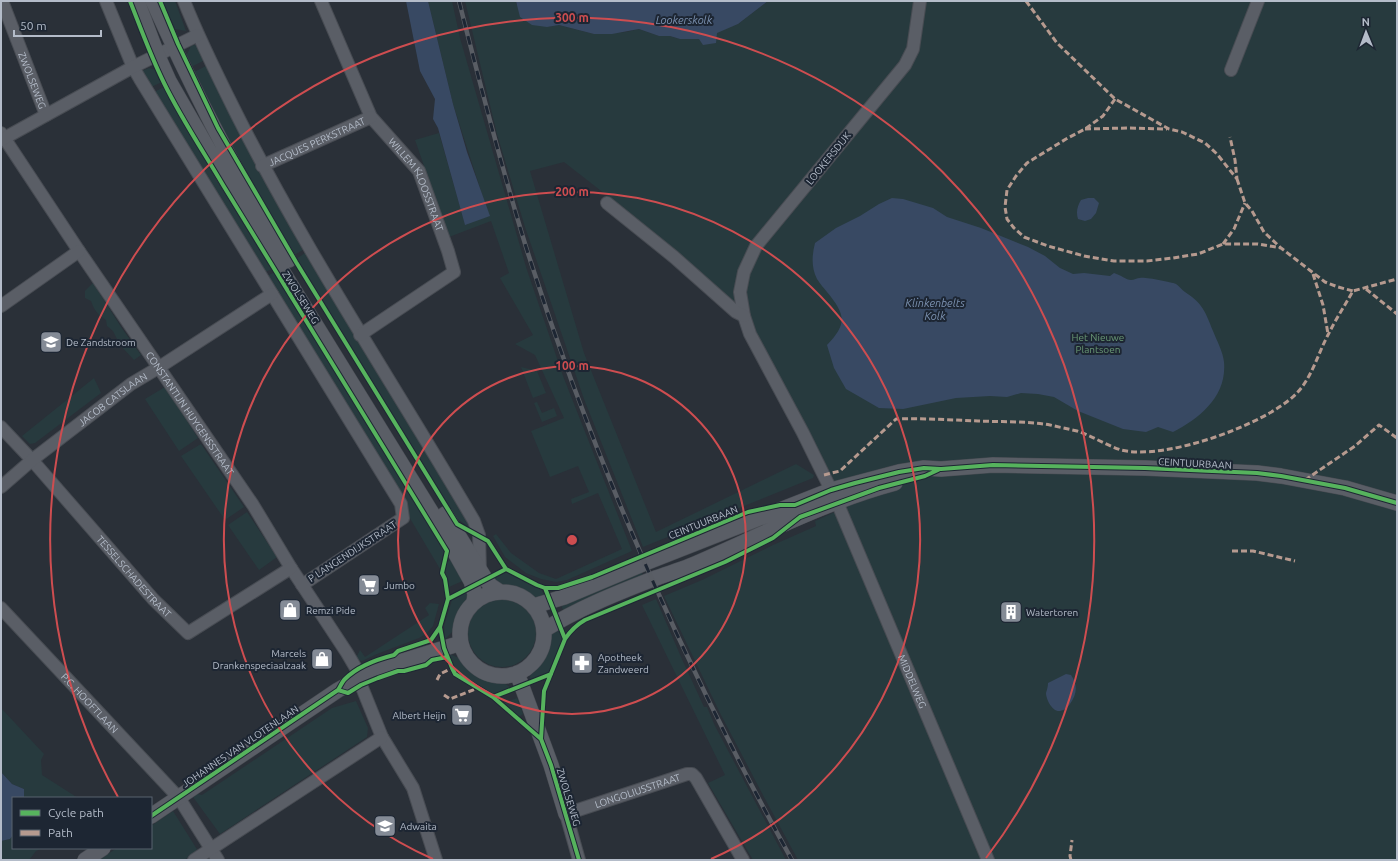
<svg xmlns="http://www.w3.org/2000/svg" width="1398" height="861" viewBox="0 0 1398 861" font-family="Ubuntu,sans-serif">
<rect width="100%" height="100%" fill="#2a3038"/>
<path fill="#273a3e" d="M162 1H175L186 31 175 29Z
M428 1H452L460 38 526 267 563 376 632 551 567 580 556 582 541 579 526 573 505 557 493 536 496 534 511 553 539 573 556 579 622 549 598 493 572 504 571 499 589 492 578 466 550 477 531 431 564 418 535 355 515 344 533 335 500 278 509 273 491 221 449 237 415 140 439 133 465 224 489 216 453 104Z
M465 1H516V4L547 27 559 25 594 34 626 32 639 29 659 36H670L680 39H699L738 24 768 1H916L910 43 901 62 747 256 738 309 678 254 632 215 564 162 530 171 584 353 656 532 796 464 814 475 813 478 643 547 584 399 525 227 497 134Z
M924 1H1397V860H798L764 797 720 713 664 596 702 580 773 545 816 526 815 521 846 507 749 321 743 300 752 260 911 65Z
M194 45 198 46 205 60 191 67 186 56 191 46Z
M208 65 236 126 303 250 294 255C257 196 224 135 194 72Z
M149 68 156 70 162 82 149 88 142 71Z
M164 87 213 174 272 269 263 273 152 93Z
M305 253 468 518 470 528 455 517 296 259Z
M275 272 444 550 440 569 408 515V505L265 277Z
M93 283 121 327 141 355 134 360 120 345 113 331 107 326 106 320C98 315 94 310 91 301L85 298V291Z
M521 367 537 371 546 393 533 398Z
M94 378 101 393 35 443 30 444 22 436Z
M165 387 198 438 179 451 145 399Z
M537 402 542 413 554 408 557 416 542 422 534 403Z
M201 444 244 507 225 520 181 456Z
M247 512 277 557 259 570 228 525Z
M454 558 467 579 449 587 445 574 447 562Z
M640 568 644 578 565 615 560 602Z
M505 573H509L541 589 546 599 539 600 532 598 519 590 502 586 490 580Z
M470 590 469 601 458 618 453 631 445 639 444 626 452 600Z
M468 633a34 34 0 1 1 68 0a34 34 0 1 1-68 0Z
M656 599 681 657 704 707H707L715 726 786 860H753L708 783 725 775 642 605Z
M430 603 439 604 433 626 427 633 419 638 377 654 362 661 358 660 357 656 360 650 365 657 429 615 425 608Z
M557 626 563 638 548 673 530 680C530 668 535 667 541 658 548 646 547 637 557 626Z
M448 654C463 657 469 668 482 676 493 681 499 678 511 688L493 695 457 673Z
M517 698 523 714 519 717 504 703Z
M356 701 368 728 367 737 220 834 193 797 197 794 202 795 332 708Z
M1 708 44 754 41 760 42 775 78 798H24V789L12 784 1 772Z
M173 811 198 851 184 860H99L117 848H151V826Z
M13 835V848H43L36 851 29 860H1V841L10 839Z"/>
<path fill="#384963" d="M406 1H428L453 104 467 152 490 216 465 225 438 128 433 119 435 99 420 71Z
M516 1H768L738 24 717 33 716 43 703 45 699 39H680L670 36H659L639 29 612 34H594L559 25 547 27 532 25 520 17Z
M892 198 903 199 933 208 947 217 981 228 1028 247 1045 256 1060 268 1073 274 1084 273 1110 276 1114 273C1121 275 1126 280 1131 280 1134 280 1137 278 1140 278 1146 277 1170 282 1176 284 1179 286 1182 290 1185 292 1203 304 1205 311 1213 331 1217 341 1223 352 1224 362 1227 396 1200 418 1173 432L1158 427 1146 432 1123 429 1078 411 1054 397 1038 394 1021 393 1007 397 990 396 956 398 903 409 879 408 846 389 834 368 827 345C848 323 845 314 827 292 824 288 820 284 817 279 811 267 812 255 815 243L836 228 860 216 879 204Z
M1088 198H1094L1099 203 1096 213 1091 219 1085 221 1078 219C1076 212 1077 207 1081 200Z
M1066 674 1071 675C1078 685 1077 694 1070 704 1068 707 1065 710 1060 711 1052 712 1046 699 1046 693 1047 690 1048 686 1048 683Z
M1 772 12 784 24 789V798H13V835L10 839 1 841Z"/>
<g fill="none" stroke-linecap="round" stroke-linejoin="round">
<g stroke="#484c53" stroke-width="14">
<g id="minor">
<path id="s1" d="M2 1 46 115"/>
<path d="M106 1 133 67 140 79 401 504 403 518 302 585"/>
<path d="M184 1C199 39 217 75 235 111 306 253 394 384 474 521L479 535 480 571"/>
<path id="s2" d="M321 1 371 117 419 171 448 251 454 272 360 335"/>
<path id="s3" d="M920 1 913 49 905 65 756 246 744 272 740 292 744 316 750 334 803 433 837 502 988 860"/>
<path d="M1231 70 1258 1"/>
<path id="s4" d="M1 133 79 251 253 505 291 568 347 653 357 670 361 685 382 737 413 788 436 860"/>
<path d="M1 140 133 67 198 35"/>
<path id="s5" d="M262 166 371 117"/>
<path d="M607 203 674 257 736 312 744 316"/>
<path d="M1 306 79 251"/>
<path id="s6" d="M1 427 32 460 153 599 188 633 291 568"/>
<path id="s7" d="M1 487 32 460 131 384 158 368 272 294"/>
<path id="s8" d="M1 608 179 798 218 860"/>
<path d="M194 860 382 737"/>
<path id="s9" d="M579 860 566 814 687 774H692L696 778 743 860"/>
</g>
</g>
<g stroke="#484c53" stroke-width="16">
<path id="tertiary" d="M137 1 157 54 169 81 223 175 443 531 471 581 475 594 474 602
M153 1C193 90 237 177 289 260
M445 514 486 580 491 586 500 592
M460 634a42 42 0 1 1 84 0a42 42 0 1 1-84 0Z
M534 606 564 597 645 563 831 490 899 472 924 468 941 469 993 465 1145 468 1257 473 1281 476 1345 488 1397 503
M544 630C577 609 617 593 653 579 666 574 678 571 690 566 758 537 824 502 895 483
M517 673 551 765 566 814
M151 816 338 690 374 670 461 643
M85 860 103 848"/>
</g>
<use href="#minor" stroke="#5a5e66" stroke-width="12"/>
<use href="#tertiary" stroke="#5a5e66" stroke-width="15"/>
<g stroke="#595d64" stroke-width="4.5">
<path id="rail" d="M459 1C480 84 501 166 526 247 593 460 684 665 792 860"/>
</g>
<use href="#rail" stroke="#1d2633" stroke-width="3" stroke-dasharray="9" stroke-linecap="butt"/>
<path stroke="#b69a8f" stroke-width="3" stroke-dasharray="6 3" stroke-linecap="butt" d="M1026 1 1057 43 1115 99 1169 129 1182 132 1205 143 1217 154 1237 179 1235 160 1230 137
M1115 99 1103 116 1085 129 1066 139 1027 163 1016 176 1007 190 1005 207 1007 219 1014 228 1024 237 1048 246 1084 256 1114 261H1147L1173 258 1198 254 1223 244H1258L1281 248 1325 282 1338 287 1353 291
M1085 129 1127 128 1167 129
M1237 179 1245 203 1252 211 1264 232 1281 248
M1223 244 1234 229 1245 203
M1313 274 1323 305 1328 334
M1366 289 1397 314
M824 475 840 471 896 419C923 418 951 420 978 421 1002 422 1027 421 1050 425 1059 427 1068 429 1077 431 1092 436 1106 445 1121 450 1164 461 1265 425 1296 394 1312 378 1318 353 1329 333 1336 319 1345 305 1353 291L1397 279
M1305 480 1355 446 1379 425 1397 438
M1232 551H1253L1295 561
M437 680 440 674 452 668
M444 695 450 699 478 688
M1071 860 1070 856 1072 840"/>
<g stroke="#1d2633" stroke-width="6">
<path id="cycleway" d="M130 1C141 29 151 57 164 83 181 118 203 151 223 185L447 551 442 573 445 579 448 599
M160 1 178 44 218 128 296 262 457 524 488 541 506 569
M545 588H558L592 577 748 512 780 505H795L831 490 855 483 899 472 924 468 941 469 993 465 1145 468 1257 473 1281 476 1345 488 1397 503
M551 674 493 697 455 674 452 668 444 648 440 627 448 599 506 569 537 585 545 588 565 639
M338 690 348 693 361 685 378 678 398 671H404L426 665 432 660 447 657
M493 697 541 739
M151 816 338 690C340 687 342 682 345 679 357 667 378 659 394 655L398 651 431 640 440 627
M579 860 551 765 541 739 544 691 565 639C571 630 576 625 585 620L725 562 773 538 800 517 879 488 925 476 938 470"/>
</g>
<use href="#cycleway" stroke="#56b35d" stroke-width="4"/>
</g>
<g fill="none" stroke="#ce4d50" stroke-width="2">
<circle cx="572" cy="540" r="174"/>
<path d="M433 859A348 348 0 1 1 711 859"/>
<path d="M118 797A522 522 0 1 1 986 858"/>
</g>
<defs>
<g id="school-square" transform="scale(1.15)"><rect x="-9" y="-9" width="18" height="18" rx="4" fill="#848b96" stroke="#1d2633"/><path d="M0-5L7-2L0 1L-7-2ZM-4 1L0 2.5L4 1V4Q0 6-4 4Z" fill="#fff"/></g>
<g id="supermarket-square" transform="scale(1.15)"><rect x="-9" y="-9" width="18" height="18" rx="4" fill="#848b96" stroke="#1d2633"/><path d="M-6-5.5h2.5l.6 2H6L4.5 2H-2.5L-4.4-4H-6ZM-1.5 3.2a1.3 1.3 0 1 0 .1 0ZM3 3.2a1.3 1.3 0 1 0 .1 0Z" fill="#fff"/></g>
<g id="shop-square" transform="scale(1.15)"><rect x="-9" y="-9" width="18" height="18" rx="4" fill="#848b96" stroke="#1d2633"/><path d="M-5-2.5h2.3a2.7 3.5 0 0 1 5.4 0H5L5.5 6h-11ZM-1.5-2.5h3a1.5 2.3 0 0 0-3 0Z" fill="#fff"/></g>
<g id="building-square" transform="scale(1.15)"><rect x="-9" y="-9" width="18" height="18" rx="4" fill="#848b96" stroke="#1d2633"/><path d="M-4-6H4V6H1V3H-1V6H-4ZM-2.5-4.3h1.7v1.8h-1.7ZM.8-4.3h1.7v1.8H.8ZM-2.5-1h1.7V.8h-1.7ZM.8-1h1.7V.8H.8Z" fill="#fff"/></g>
<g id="pharmacy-square" transform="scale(1.15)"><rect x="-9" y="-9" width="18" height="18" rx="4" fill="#848b96" stroke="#1d2633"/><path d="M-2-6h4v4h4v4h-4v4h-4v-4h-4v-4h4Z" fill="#fff"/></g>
</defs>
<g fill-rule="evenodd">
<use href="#school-square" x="51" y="342"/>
<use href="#supermarket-square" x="369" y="585"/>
<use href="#shop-square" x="290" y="610"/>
<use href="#building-square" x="1011" y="612"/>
<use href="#shop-square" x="322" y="659"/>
<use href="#pharmacy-square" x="582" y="663"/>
<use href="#supermarket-square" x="462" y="715"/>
<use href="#school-square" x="385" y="826"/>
</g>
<g text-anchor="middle" stroke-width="4" stroke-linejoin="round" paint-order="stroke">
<g font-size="10" fill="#b4bcc9" stroke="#1d2633">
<text dy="4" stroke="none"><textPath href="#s1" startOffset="85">ZWOLSEWEG</textPath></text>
<text dy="4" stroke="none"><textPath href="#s5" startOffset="60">JACQUES PERKSTRAAT</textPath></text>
<text transform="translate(828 158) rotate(-51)" y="4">LOOKERSDIJK</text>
<text dy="4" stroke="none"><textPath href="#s2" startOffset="209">WILLEM KLOOSSTRAAT</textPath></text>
<text transform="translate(301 297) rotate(58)" y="4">ZWOLSEWEG</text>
<text dy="4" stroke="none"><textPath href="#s7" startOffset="142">JACOB CATSLAAN</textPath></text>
<text dy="4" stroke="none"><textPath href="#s4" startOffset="338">CONSTANTIJN HUYGENSSTRAAT</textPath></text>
<text transform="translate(1195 463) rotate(3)" y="4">CEINTUURBAAN</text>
<text transform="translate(703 522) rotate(-22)" y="4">CEINTUURBAAN</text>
<text transform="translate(352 551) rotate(-33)" y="4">P LANGENDIJKSTRAAT</text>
<text dy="4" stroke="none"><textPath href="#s6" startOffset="200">TESSELSCHADESTRAAT</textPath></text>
<text dy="4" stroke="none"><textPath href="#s3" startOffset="777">MIDDELWEG</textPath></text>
<text dy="4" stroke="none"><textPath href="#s8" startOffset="130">P.C. HOOFTLAAN</textPath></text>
<text transform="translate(240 746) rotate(-34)" y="4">JOHANNES VAN VLOTENLAAN</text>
<text dy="4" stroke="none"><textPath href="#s9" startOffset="123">LONGOLIUSSTRAAT</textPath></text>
<text transform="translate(569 797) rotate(73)" y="4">ZWOLSEWEG</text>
</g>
<g font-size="10" fill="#6b9a76" stroke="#1d2633">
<text x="1098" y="341">Het Nieuwe<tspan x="1098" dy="12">Plantsoen</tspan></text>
</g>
<g font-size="10" fill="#b4bcc9" stroke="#1d2633" text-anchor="start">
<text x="66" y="346">De Zandstroom</text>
<text x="384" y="589">Jumbo</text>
<text x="306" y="614">Remzi Pide</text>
<text x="1026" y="616">Watertoren</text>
<text x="306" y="657" text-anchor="end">Marcels<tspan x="306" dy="12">Drankenspeciaalzaak</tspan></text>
<text x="598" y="661">Apotheek<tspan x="598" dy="12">Zandweerd</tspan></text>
<text x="446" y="719" text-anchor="end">Albert Heijn</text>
<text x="400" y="830">Adwaita</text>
</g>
<g font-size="11" font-style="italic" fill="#7c92b1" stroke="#1d2633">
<text x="684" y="24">Lookerskolk</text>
<text x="935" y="307">Klinkenbelts<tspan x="935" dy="13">Kolk</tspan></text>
</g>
</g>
<circle cx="572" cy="540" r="6" fill="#ce4d50" stroke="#1d2633" stroke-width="2"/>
<g font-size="12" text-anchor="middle" font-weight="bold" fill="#ce4d50" stroke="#1d2633" stroke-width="4" stroke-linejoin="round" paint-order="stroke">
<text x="572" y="22">300 m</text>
<text x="572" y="196">200 m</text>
<text x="572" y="370">100 m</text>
</g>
<rect width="1398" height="861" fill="none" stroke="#b4bcc9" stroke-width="4"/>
<rect x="12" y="797" width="140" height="52" fill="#1d2633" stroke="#59626f"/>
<rect x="20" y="810" width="20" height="6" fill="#56b35d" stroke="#59626f"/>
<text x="48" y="817" font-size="12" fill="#b4bcc9">Cycle path</text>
<rect x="20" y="830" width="20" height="6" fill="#b69a8f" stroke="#59626f"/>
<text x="48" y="837" font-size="12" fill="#b4bcc9">Path</text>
<g transform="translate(1366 32) rotate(359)" stroke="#1d2633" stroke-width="3" paint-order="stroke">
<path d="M0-3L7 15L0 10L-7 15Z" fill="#b4bcc9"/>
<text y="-6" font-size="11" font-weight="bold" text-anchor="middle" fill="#b4bcc9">N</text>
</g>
<path d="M14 30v6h87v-6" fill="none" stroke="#b4bcc9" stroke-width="2"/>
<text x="20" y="30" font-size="12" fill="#b4bcc9" stroke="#1d2633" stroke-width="3" paint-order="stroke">50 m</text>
</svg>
